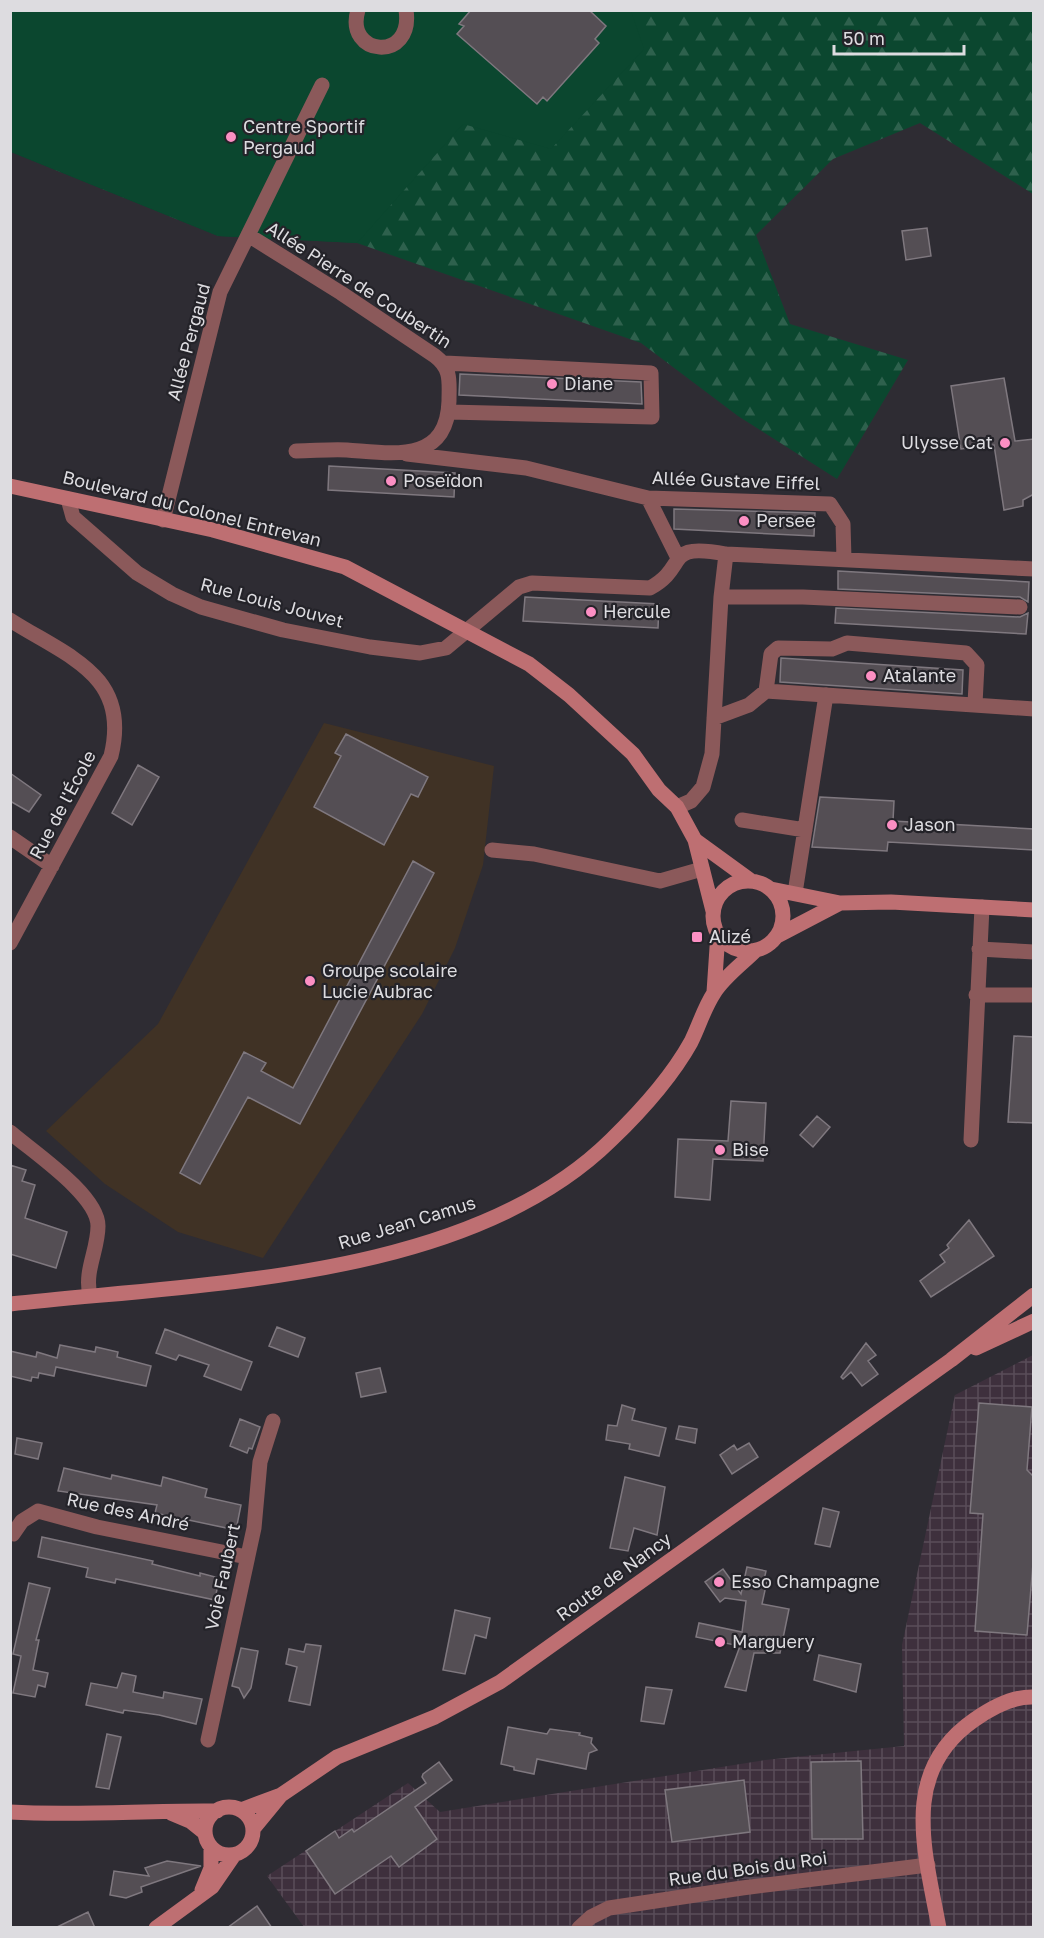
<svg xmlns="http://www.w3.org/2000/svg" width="1044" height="1938" viewBox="0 0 1044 1938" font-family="'Golos Text',sans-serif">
<defs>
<pattern id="industrial-grid" width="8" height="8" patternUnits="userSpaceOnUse" patternTransform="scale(1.5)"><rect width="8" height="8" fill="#3e303d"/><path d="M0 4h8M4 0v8" fill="none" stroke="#594d59"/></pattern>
<pattern id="forest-firs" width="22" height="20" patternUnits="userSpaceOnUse" patternTransform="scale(1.5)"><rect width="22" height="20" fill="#0b472f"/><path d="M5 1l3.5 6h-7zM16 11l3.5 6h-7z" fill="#2e614d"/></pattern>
</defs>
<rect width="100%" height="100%" fill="#2e2c33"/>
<path fill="url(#industrial-grid)" d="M1033 1355V1927H304L267 1876 408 1783 440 1812 765 1760 904 1746 902 1645 955 1395Z"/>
<path fill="#403225" d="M324 723 494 766 483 865 455 948 422 1014 263 1258 178 1232 105 1184 46 1131 158 1024Z"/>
<path fill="url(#forest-firs)" d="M10 11H1033V194L920 123 833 159 756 235 790 324 908 360 837 479 738 416 641 343 357 243 218 236 11 152Z"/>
<path fill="#0b472f" d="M10 11H631L644 49 551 149 463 124 357 243 218 236 11 152Z"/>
<path fill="#544e54" stroke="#7f787f" stroke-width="1.5" d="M471 10H589L606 26 595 39 599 43 547 101 543 97 537 104 457 34 464 26 459 24Z
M927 228 931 256 906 260 902 231Z
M460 374 641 382 642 404 459 395Z
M1004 378 1015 441 1034 439V494L1023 500V506L1004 510 994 445 961 449 951 386Z
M329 466 455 473 454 497 328 490Z
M674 509 815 513 814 536 674 529Z
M838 571 1029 582 1028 602 1020 597 838 589Z
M525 597 659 604 658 628 523 621Z
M836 608 1020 617 1028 613 1026 634 835 623Z
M781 658 963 670 962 694 780 682Z
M346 734 428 777 418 797 411 794 384 845 314 807 341 756 335 753Z
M138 765 159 777 132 825 112 813Z
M10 773 41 795 29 812 10 801Z
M820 797 894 801 893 821 1034 829V850L888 842 887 851 812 847Z
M413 861 434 873 300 1124 248 1097 200 1184 180 1173 244 1052 266 1063 261 1071 293 1088Z
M1014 1036 1034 1037V1123L1008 1122Z
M731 1101 766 1103 763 1161 713 1159 710 1200 675 1197 678 1139 728 1141Z
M817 1116 830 1127 813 1147 800 1135Z
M10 1165 26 1170 22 1181 35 1185 25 1218 67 1232 56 1268 10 1254Z
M969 1220 994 1256 931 1297 920 1281 945 1262 940 1255 949 1248 947 1245Z
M277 1327 305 1338 298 1357 269 1346Z
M165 1329 252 1362 241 1390 204 1376 209 1365 179 1355 176 1360 156 1353Z
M866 1343 876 1355 868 1361 878 1374 862 1386 851 1372 843 1379 841 1377Z
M60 1345 95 1352 96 1347 118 1352 117 1357 151 1366 146 1386 56 1367 54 1376 39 1373 38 1378 32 1377 31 1381 10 1376V1351L36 1357 37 1352 57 1358Z
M380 1368 386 1392 361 1397 356 1373Z
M979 1403 1032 1407 1027 1470 1034 1477V1552L1027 1635 975 1631 983 1514 970 1513Z
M622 1405 635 1409 632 1420 666 1428 659 1456 629 1449 630 1444 606 1440 608 1425 617 1426Z
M240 1419 260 1427 252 1449 249 1448 247 1453 230 1446Z
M679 1426 697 1429 695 1443 676 1439Z
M17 1438 42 1443 38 1459 15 1454Z
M749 1443 758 1457 732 1474 720 1455 734 1445 737 1450Z
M64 1468 111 1479 112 1475 161 1486 163 1477 207 1489 205 1497 241 1505 236 1530 155 1513 157 1505 58 1491Z
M625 1477 665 1487 657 1535 634 1528 628 1551 610 1548Z
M823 1508 839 1512 830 1547 815 1544Z
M42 1537 153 1561 152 1564 200 1576V1573L219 1578 215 1600 116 1579 115 1583 86 1577 88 1568 38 1557Z
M747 1567 766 1571 764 1580 767 1581 762 1604 789 1609 780 1653H754L746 1691 725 1687 740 1646 696 1637 699 1623 742 1632 746 1601 725 1598 720 1602 705 1582 723 1569 741 1594Z
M29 1583 50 1588 36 1640H39L33 1670 48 1673 45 1687 38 1685 35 1697 13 1693 21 1656 13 1654Z
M455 1610 490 1618 486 1638 475 1635 465 1674 443 1670Z
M306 1644 321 1646 310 1705 289 1701 297 1667 286 1664 289 1649 304 1652Z
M241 1648 258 1651 251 1688 244 1698 239 1688 232 1686Z
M819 1655 861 1664 856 1692 814 1680Z
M122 1673 136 1676 133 1692 163 1698 164 1692 202 1699 196 1724 159 1715 124 1710 123 1713 86 1705 91 1683 117 1688Z
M646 1687 672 1690 664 1724 641 1721Z
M508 1727 547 1734 550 1729 580 1733 579 1735 592 1738 591 1743 597 1750 589 1753 586 1769 537 1759 534 1774 514 1770V1767L501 1764Z
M107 1734 121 1737 109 1789 96 1787Z
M861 1761 863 1839H812L811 1762Z
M439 1762 452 1780 415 1807 437 1839 399 1867 391 1856 335 1894 306 1851 335 1831 339 1838 352 1829 354 1832 426 1783 422 1777 423 1774Z
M744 1780 750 1832 672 1842 665 1790Z
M167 1861 201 1866 141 1887 142 1892 126 1898 110 1895 114 1871 149 1876 145 1868Z
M257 1906 272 1928H227Z
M88 1912 95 1928H55Z"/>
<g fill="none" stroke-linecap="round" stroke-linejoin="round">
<path stroke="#8b595a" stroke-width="15" d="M358 10C344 56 414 63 406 10
M248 235 341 293 435 356C452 369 449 382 449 401 447 465 390 453 347 450 330 449 313 451 296 451
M445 363 651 373 652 417 449 412
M407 454 526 468 648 498 830 504 843 524 844 559
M648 498 678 558
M68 499 73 517 137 573 172 594 201 607 283 630 370 647 420 653 446 648 519 587 532 583 650 588C690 566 662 542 726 554L1034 569
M163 520 220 292 322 85
M721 597H803L1020 607
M10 620C68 657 131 675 111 756L10 943
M766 691 771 654 778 648 832 649 847 643 966 653 977 665 975 704
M714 718 749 705 766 691 1034 709
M677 807 691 801 703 787 712 754 721 597 726 554
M742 820 805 830
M10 837 52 866
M492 850 534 854 660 881 702 869
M795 893 826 695
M979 949 1034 952
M976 995H1034
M10 1132C33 1152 98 1195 98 1226 98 1250 84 1271 90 1295
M971 1140 982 907
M10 1533 13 1534 22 1521 38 1511 97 1527 247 1557
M208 1740 254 1528 260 1462 273 1421
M579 1928 591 1917 609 1908 742 1888 928 1865"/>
<path stroke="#be6f72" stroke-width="15" d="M10 486 213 530 345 567 529 664 569 695 633 754 659 790 677 807 695 840 713 911
M695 840 750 880
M713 916a35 35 0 1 1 70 0a35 35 0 1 1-70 0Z
M771 889 840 903 891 902 1034 910
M777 936 840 903
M714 992 718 933
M10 1304C199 1283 468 1281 611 1140 640 1112 671 1078 691 1042 699 1026 704 1008 714 993 724 977 742 964 755 951
M976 1348 1034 1321
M205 1831a24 24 0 1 1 48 0a24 24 0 1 1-48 0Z
M241 1810 281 1795
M10 1812C80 1816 148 1810 217 1811
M171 1813 190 1821 205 1833
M253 1829 281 1795 337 1757 435 1717 500 1682 951 1360 1034 1295
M202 1890 211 1868V1847
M156 1928 212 1887 234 1855
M939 1928C925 1851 899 1772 974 1720 991 1708 1013 1696 1034 1697"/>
</g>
<g fill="#fc8fc3" stroke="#242329" stroke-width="2">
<circle cx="231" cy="137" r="6"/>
<circle cx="552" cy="384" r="6"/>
<circle cx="1005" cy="443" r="6"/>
<circle cx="391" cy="481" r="6"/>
<circle cx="744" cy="521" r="6"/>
<circle cx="591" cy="612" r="6"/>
<circle cx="871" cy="676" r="6"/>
<circle cx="892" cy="825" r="6"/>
<rect x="691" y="931" width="12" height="12" rx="3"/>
<circle cx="310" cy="981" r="6"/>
<circle cx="720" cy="1150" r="6"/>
<circle cx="719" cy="1582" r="6"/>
<circle cx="720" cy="1642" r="6"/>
</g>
<g text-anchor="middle" stroke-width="4.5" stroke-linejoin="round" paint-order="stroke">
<g font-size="18" fill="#dddce0" stroke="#242329" text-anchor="start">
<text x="243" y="133">Centre Sportif<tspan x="243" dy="21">Pergaud</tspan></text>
<text x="564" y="390">Diane</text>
<text x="993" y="449" text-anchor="end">Ulysse Cat</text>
<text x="403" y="487">Poseïdon</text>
<text x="756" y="527">Persee</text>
<text x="603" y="618">Hercule</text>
<text x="883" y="682">Atalante</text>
<text x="904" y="831">Jason</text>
<text x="709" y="943">Alizé</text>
<text x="322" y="977">Groupe scolaire<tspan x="322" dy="21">Lucie Aubrac</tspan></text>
<text x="732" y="1156">Bise</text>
<text x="731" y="1588">Esso Champagne</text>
<text x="732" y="1648">Marguery</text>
</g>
<g font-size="18" fill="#dddce0" stroke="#242329">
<text transform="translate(359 285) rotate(33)" y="6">Allée Pierre de Coubertin</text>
<text transform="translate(189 342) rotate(-75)" y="6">Allée Pergaud</text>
<text transform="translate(736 481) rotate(2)" y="6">Allée Gustave Eiffel</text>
<text transform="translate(192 509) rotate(14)" y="6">Boulevard du Colonel Entrevan</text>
<text transform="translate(272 603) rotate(15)" y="6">Rue Louis Jouvet</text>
<text transform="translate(63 805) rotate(-62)" y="6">Rue de l'École</text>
<text transform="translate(407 1223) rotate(-17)" y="6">Rue Jean Camus</text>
<text transform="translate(128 1512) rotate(12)" y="6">Rue des André</text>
<text transform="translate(223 1577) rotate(-78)" y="6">Voie Faubert</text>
<text transform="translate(614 1577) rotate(-36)" y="6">Route de Nancy</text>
<text transform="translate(748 1869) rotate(-8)" y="6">Rue du Bois du Roi</text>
</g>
</g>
<rect width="1044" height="1938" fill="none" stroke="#dddce0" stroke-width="24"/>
<path d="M834 45v9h130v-9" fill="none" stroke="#dddce0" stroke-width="3"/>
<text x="843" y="45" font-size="18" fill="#dddce0" stroke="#242329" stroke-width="4.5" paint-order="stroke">50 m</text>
</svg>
